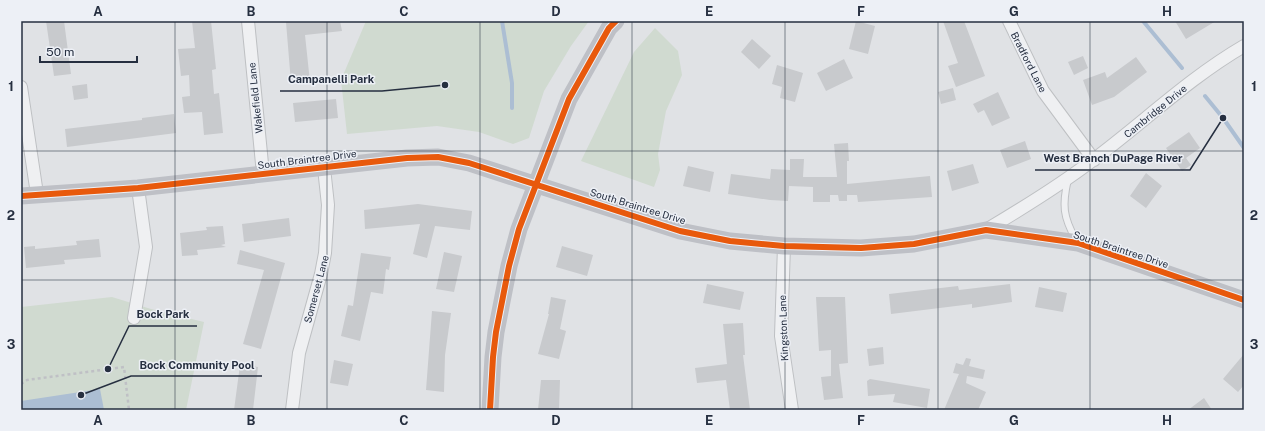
<svg xmlns="http://www.w3.org/2000/svg" width="1265" height="431" viewBox="0 0 1265 431" font-family="'Public Sans',sans-serif">
<rect width="100%" height="100%" fill="#e0e2e5"/>
<path fill="#d0dad0" d="M366 21H589L571 46 544 91 529 138 513 144 479 132 437 126 347 134 341 80Z
M655 28 678 51 682 75 666 111 658 154 660 170 654 187 581 161 634 52Z
M112 297 151 309 204 322 186 410H21V307Z"/>
<path fill="#acbed3" d="M100 389 104 410H21V401Z"/>
<g fill="none" stroke-linecap="round" stroke-linejoin="round">
<path stroke="#acbed3" stroke-width="4" d="M502 21 512 83V108
M1143 21 1182 68
M1205 96 1223 118 1244 148"/>
</g>
<path fill="#c8cacd" d="M46 21H64L71 74 54 76Z
M192 21H211L216 69 212 70 214 94 219 93 223 133 204 135 202 112 184 113 182 97 190 96 189 75 181 76 178 49 195 48Z
M289 21H340L342 31 305 35 310 82 291 83 286 22Z
M856 21 875 26 868 54 849 49Z
M943 21H964L985 76 956 87 948 66 958 63Z
M1175 21H1216L1186 39Z
M752 39 771 56 759 69 741 52Z
M1083 56 1088 68 1074 75 1068 62Z
M1136 57 1147 72 1114 97 1092 105 1083 80 1105 72 1107 78Z
M844 59 853 78 826 91 817 73Z
M777 65 803 73 795 102 780 98 782 87 772 84Z
M87 84 88 98 74 100 72 86Z
M953 88 956 100 941 104 938 92Z
M998 92 1010 118 992 126 984 110 978 113 973 104Z
M336 99 338 118 295 122 293 103Z
M174 114 176 133 67 147 65 129 142 120V118Z
M1189 132 1200 148 1186 158 1191 165 1182 171 1166 148Z
M1025 141 1031 159 1007 168 1000 150Z
M848 143 849 161H847V184L930 176 932 197 858 202 857 195H847V201H839L838 195H830V202H813V187L789 186 788 201 770 200 728 194 731 174 770 179 771 169 790 170V159H804L803 177H837L834 144Z
M973 164 979 183 952 191 947 171Z
M688 166 714 172 710 192 683 186Z
M1146 173 1162 186 1146 208 1130 196Z
M418 204 472 211 470 230 435 226 427 258 413 254 420 224 365 229 364 210Z
M289 218 291 236 244 242 242 224Z
M223 226 225 244 221 245 226 247 197 250 198 255 182 256 180 233 207 230 206 227Z
M99 239 101 257 64 260 65 264 26 268 24 247 35 246V249L77 245 76 241Z
M562 246 593 255 587 276 556 267Z
M240 250 285 263 261 349 243 344 264 270 237 264Z
M444 252 462 256 454 292 436 289Z
M361 253 391 257 389 270 386 269 383 294 371 292 360 341 341 336 348 305 353 306Z
M707 284 744 292 740 310 703 303Z
M1010 284 1012 302 972 308V304L891 314 889 294 958 286 959 290Z
M1039 287 1067 293 1063 312 1035 307Z
M551 297 566 300 560 329 566 331 559 359 538 354 549 314H548Z
M816 297H845L848 363 839 364 843 398 824 400 821 377 831 376V350L819 351Z
M432 311 451 313 445 355 444 392 426 390Z
M743 323 745 355H743L750 410H730L726 380 697 383 695 368 727 364 723 324Z
M883 347 884 364 869 366 867 349Z
M1244 354V385L1238 392 1223 379Z
M966 358 971 359 969 366 985 370 983 379 967 376 966 383 986 392 978 410H944L959 374 953 373 956 363 963 365Z
M334 360 353 364 348 386 330 383Z
M240 365 258 367 253 410H234Z
M870 379 930 389 927 408 893 402 895 394 868 396 867 381Z
M541 380H560L559 410H538Z
M1204 398 1212 410H1188Z"/>
<g fill="none" stroke-linecap="round" stroke-linejoin="round">
<g stroke="#bec0c3" stroke-width="8">
<path id="lane" d="M1068 179C1062 205 1063 217 1076 240"/>
</g>
<g stroke="#bec0c3" stroke-width="14">
<path id="street" d="M248 21 263 174
M1009 21 1043 91 1094 160
M21 87 37 194
M986 230C1023 208 1059 186 1093 160 1144 122 1189 78 1244 46
M784 246 781 336 792 410
M134 318 146 247 138 188
M292 410 299 353 321 274 325 253 328 205 324 168"/>
</g>
<path stroke="#bfc0c5" stroke-width="2.5" stroke-dasharray="3 3" stroke-linecap="butt" d="M21 384 27 380 124 367 129 410"/>
<use href="#lane" stroke="#eff0f2" stroke-width="6"/>
<use href="#street" stroke="#eff0f2" stroke-width="12"/>
<path stroke="#bec0c6" stroke-width="17" d="M21 196 138 188 407 158 438 157 469 163 680 231 730 241 784 246 861 248 914 244 986 230 1078 243 1244 300
M490 410 493 357 496 332 509 266 519 229 569 99 609 28 616 21"/>
<g stroke="#edf0f6" stroke-width="8">
<path id="cycleway" d="M21 196 138 188 407 158 438 157 469 163 680 231 730 241 784 246 861 248 914 244 986 230 1078 243 1244 300
M490 410 493 357 496 332 509 266 519 229 569 99 609 28 616 21"/>
</g>
<use href="#cycleway" stroke="#e8590c" stroke-width="6"/>
</g>
<path fill="none" stroke="#262f40" stroke-width="1" stroke-opacity="0.55" d="M175 21V410M327 21V410M480 21V410M632 21V410M785 21V410M938 21V410M1090 21V410M21 151H1244M21 280H1244"/>
<g text-anchor="middle" stroke-width="3" stroke-linejoin="round" paint-order="stroke">
<g font-size="10" fill="#262f40" stroke="#edf0f6">
<text transform="translate(1029 62) rotate(63)" y="4">Bradford Lane</text>
<text transform="translate(255 98) rotate(-96)" y="4">Wakefield Lane</text>
<text transform="translate(1155 111) rotate(-39)" y="4">Cambridge Drive</text>
<text transform="translate(307 159) rotate(-7)" y="4">South Braintree Drive</text>
<text transform="translate(638 206) rotate(17)" y="4">South Braintree Drive</text>
<text transform="translate(1121 249) rotate(18)" y="4">South Braintree Drive</text>
<text transform="translate(316 289) rotate(-75)" y="4">Somerset Lane</text>
<text transform="translate(783 328) rotate(-92)" y="4">Kingston Lane</text>
</g>
</g>
<path fill="none" stroke="#262f40" stroke-width="1.5" d="M445 85L382 91H280M1223 118L1190 170H1035M108 369L129 326H197M81 395L131 376H262"/>
<g fill="#262f40" stroke="#edf0f6" stroke-width="1.5">
<circle cx="445" cy="85" r="4"/>
<circle cx="1223" cy="118" r="4"/>
<circle cx="108" cy="369" r="4"/>
<circle cx="81" cy="395" r="4"/>
</g>
<g font-size="11" text-anchor="middle" font-weight="bold" fill="#262f40" stroke="#edf0f6" stroke-width="3" stroke-linejoin="round" paint-order="stroke">
<text x="331" y="83">Campanelli Park</text>
<text x="1113" y="162">West Branch DuPage River</text>
<text x="163" y="318">Bock Park</text>
<text x="197" y="369">Bock Community Pool</text>
</g>
<rect width="1265" height="431" fill="none" stroke="#edf0f6" stroke-width="44"/>
<path d="M40 56v6h97v-6" fill="none" stroke="#262f40" stroke-width="2"/>
<text x="46" y="56" font-size="12" fill="#262f40" stroke="#edf0f6" stroke-width="3" paint-order="stroke">50 m</text>
<rect x="22" y="22" width="1221" height="387" fill="none" stroke="#262f40" stroke-width="1.5"/>
<g font-size="13" text-anchor="middle" font-weight="bold" fill="#262f40">
<text x="98" y="16">A</text>
<text x="251" y="16">B</text>
<text x="404" y="16">C</text>
<text x="556" y="16">D</text>
<text x="709" y="16">E</text>
<text x="861" y="16">F</text>
<text x="1014" y="16">G</text>
<text x="1167" y="16">H</text>
<text x="11" y="91">1</text>
<text x="1254" y="91">1</text>
<text x="11" y="220">2</text>
<text x="1254" y="220">2</text>
<text x="11" y="349">3</text>
<text x="1254" y="349">3</text>
<text x="98" y="425">A</text>
<text x="251" y="425">B</text>
<text x="404" y="425">C</text>
<text x="556" y="425">D</text>
<text x="709" y="425">E</text>
<text x="861" y="425">F</text>
<text x="1014" y="425">G</text>
<text x="1167" y="425">H</text>
</g>
</svg>
